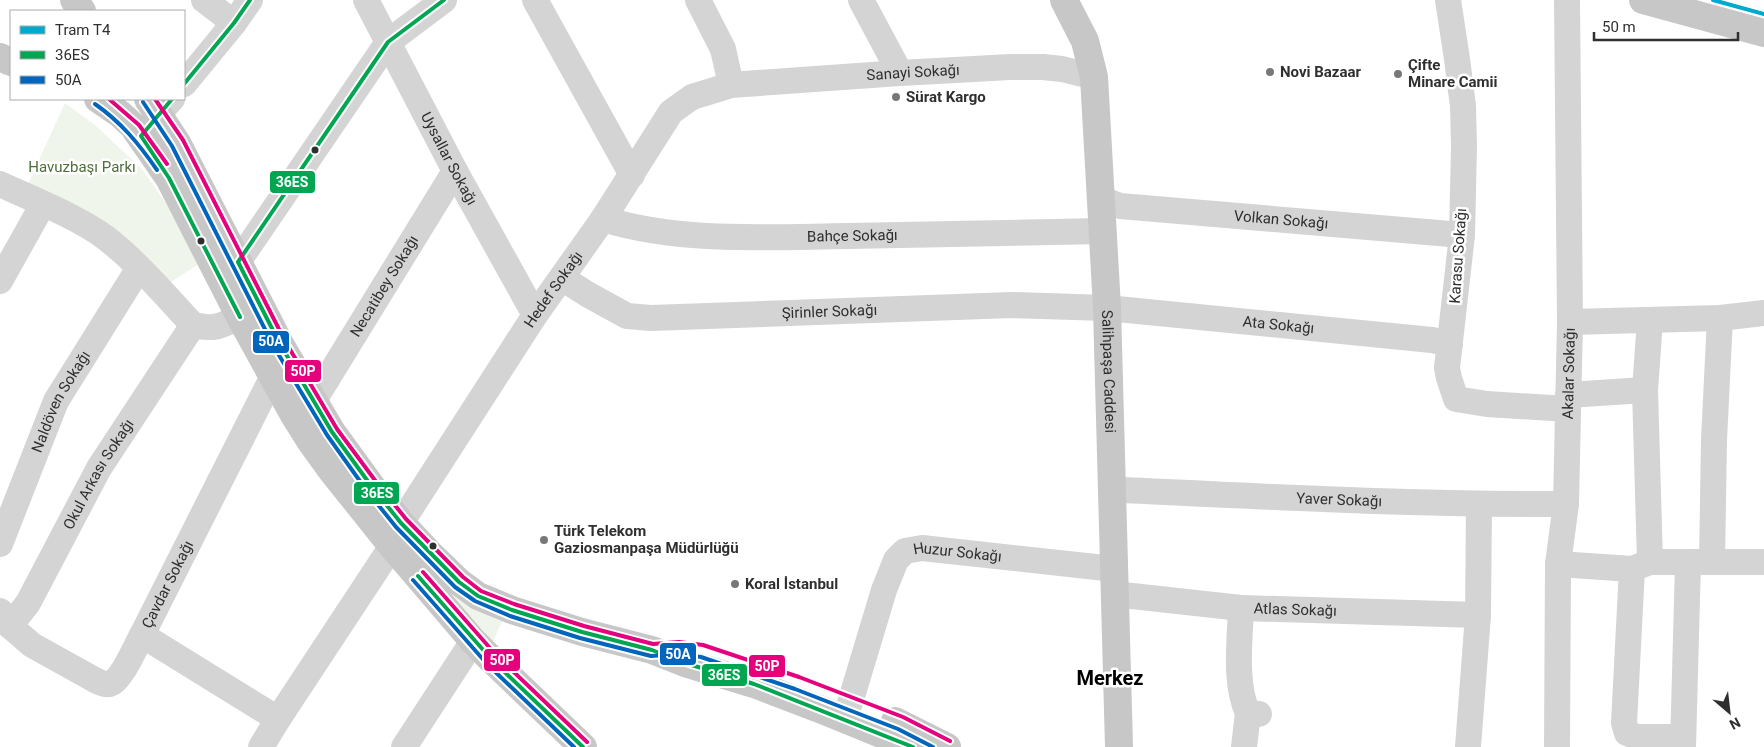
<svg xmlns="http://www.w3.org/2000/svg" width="1764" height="747" viewBox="0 0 1764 747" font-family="Roboto,sans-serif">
<rect width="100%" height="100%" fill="#fff"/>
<path fill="#f0f5ec" d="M65 103 95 125 142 169 190 238 202 262 168 284 27 186Z
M432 578 505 615 490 648Z"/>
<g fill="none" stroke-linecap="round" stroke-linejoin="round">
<g stroke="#d4d4d4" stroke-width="26">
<path d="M204 0 234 23"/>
<path id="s1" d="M366 0 455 171 535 315"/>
<path d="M535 0 632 175"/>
<path d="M698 0 723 49 731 85"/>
<path d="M861 0 900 73"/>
<path d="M1448 0 1457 59 1463 106 1464 146 1462 235 1447 368 1449 378 1456 399 1487 404 1568 409"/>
<path d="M184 84 234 23 250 0"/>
<path d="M159 113 172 99"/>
<path d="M0 184C32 199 78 217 106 238 138 263 165 295 193 325"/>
<path id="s2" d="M1102 199 1120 206 1462 235"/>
<path id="s3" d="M603 219C682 243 766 237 848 236 933 234 1018 232 1103 231"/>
<path d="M238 262 388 42 444 0"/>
<path id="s4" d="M562 278 587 294 627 316 651 318 1012 305 1107 308 1432 340 1450 344"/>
<path d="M0 281 43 204"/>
<path d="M1650 320 1645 390 1650 562"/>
<path d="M1570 322 1720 318 1764 313"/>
<path d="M193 325C214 330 221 326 240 317"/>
<path d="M1568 395 1645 390"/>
<path id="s5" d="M313 402 455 171"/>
<path id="s6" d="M1112 486 1124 490C1271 497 1419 505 1566 504"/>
<path id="s7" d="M401 523 535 315 603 219 671 112 692 97 731 85 900 73 1010 67H1043L1062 69 1094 77"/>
<path id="s8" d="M0 544 56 401 139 268"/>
<path d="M1712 562 1714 440 1720 318"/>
<path d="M1558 564 1632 569 1650 562H1764"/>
<path d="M1632 569 1624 723 1627 733 1637 737H1683"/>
<path id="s9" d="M1114 594 1241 608 1478 615"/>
<path d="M1241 608C1240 639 1234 684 1248 713L1259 714"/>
<path id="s10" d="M0 611 10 626 32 645 95 680C99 682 104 685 110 684 121 681 136 646 142 635L273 376"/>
<path id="s11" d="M10 626 28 603 99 468 193 325"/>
<path d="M142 635 278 719"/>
<path id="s12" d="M850 703 884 590 896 560 905 551 922 548 1114 569"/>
<path d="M261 747 278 719 392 546"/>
<path d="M404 747 473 641"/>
<path d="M1244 747 1248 713"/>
<path d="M1468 747 1478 615 1479 504"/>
<path id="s13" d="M1557 747 1558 564 1566 504 1570 322 1567 0"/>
<path d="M1683 747 1688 563"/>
</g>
<g stroke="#c7c7c7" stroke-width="28">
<path d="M74 0 82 11"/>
<path id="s14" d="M1064 0 1085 41 1094 77 1107 308 1119 747"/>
<path d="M1643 0 1764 33"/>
<path d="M0 57 11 62"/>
<path d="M98 99 120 114 133 126 169 178 240 317 294 415 311 442 332 471 392 546 473 641 492 660 583 747"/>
<path d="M148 99 177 143 280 344 332 432 372 487 401 523 429 553 459 582 478 596 512 610 582 632 652 650 685 663 754 684 827 712 913 747"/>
<path d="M895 721 947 747"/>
</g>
<g stroke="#fff" stroke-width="8">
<path id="bus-1" d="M444 0 388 42 238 262 280 344 332 432 372 487 401 523 459 582 478 596 512 610 582 632 652 650 685 663 754 684 913 747
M184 84 234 23 250 0
M172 99 141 136 169 178 240 317
M418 576 492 660 583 747"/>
</g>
<g stroke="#fff" stroke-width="8">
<path id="bus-2" d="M143 102 172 146 274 347 327 435 367 491 396 527 455 587 475 601 510 616 580 638 651 656 679 654 701 657 795 689 898 729 933 747
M95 104C121 122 139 144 157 170
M413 580 488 665 574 747"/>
</g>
<g stroke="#fff" stroke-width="8">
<path id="bus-3" d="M109 99 139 125 167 164
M155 99 183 140 285 341 337 429 377 483 406 519 463 577 481 591 514 604 584 626 653 644 679 642 703 645 799 677 903 717 950 741
M423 572 497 656 587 742"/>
</g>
<use href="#bus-1" stroke="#00a651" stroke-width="4"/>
<use href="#bus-2" stroke="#0065bd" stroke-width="4"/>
<use href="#bus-3" stroke="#e5007d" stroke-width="4"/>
<g stroke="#fff" stroke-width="8">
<path id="tram-1" d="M1713 0 1764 14"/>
</g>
<use href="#tram-1" stroke="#00a9ce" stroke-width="4"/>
</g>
<g fill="#787878" stroke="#fff" stroke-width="2">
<circle cx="1270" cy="72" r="5"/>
<circle cx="1398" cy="74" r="5"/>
<circle cx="896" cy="97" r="5"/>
<circle cx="544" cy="540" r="5"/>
<circle cx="735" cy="584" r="5"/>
</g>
<g fill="#2f2f2f" stroke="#fff" stroke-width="2">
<circle cx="315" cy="150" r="4.5"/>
<circle cx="201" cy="241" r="4.5"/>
<circle cx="433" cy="546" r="4.5"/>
</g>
<g text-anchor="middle" stroke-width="5" stroke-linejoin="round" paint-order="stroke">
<g font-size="15" font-weight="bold" fill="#2f2f2f" stroke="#fff" text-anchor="start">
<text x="1408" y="70">Çifte<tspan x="1408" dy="17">Minare Camii</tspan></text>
<text x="1280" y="77">Novi Bazaar</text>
<text x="906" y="102">Sürat Kargo</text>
<text x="554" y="536">Türk Telekom<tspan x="554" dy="17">Gaziosmanpaşa Müdürlüğü</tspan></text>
<text x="745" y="589">Koral İstanbul</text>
</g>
<g font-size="15" fill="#2f2f2f" stroke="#fff">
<text dy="5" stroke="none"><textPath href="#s7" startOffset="741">Sanayi Sokağı</textPath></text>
<text dy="5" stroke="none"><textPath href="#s1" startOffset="179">Uysallar Sokağı</textPath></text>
<text dy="5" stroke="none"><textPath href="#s2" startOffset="181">Volkan Sokağı</textPath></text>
<text dy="5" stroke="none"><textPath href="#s3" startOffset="251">Bahçe Sokağı</textPath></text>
<text transform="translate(1458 256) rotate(-86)" y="5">Karasu Sokağı</text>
<text dy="5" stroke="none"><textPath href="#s5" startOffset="136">Necatibey Sokağı</textPath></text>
<text dy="5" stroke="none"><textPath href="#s7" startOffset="279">Hedef Sokağı</textPath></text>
<text dy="5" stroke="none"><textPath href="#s4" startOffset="278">Şirinler Sokağı</textPath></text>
<text dy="5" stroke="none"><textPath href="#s4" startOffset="728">Ata Sokağı</textPath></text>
<text dy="5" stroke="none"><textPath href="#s14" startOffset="378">Salihpaşa Caddesi</textPath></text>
<text dy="5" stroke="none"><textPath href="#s13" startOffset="374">Akalar Sokağı</textPath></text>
<text dy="5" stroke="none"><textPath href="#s8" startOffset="155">Naldöven Sokağı</textPath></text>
<text dy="5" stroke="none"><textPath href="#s11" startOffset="176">Okul Arkası Sokağı</textPath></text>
<text dy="5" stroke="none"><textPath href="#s6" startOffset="228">Yaver Sokağı</textPath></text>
<text dy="5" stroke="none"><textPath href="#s12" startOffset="216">Huzur Sokağı</textPath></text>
<text dy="5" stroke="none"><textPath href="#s10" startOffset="251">Çavdar Sokağı</textPath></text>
<text dy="5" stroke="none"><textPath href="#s9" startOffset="182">Atlas Sokağı</textPath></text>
</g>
<g font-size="15" fill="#4e6e39" stroke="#fff">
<text x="82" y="172">Havuzbaşı Parkı</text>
</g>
<g font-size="20" font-weight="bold" fill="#000" stroke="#fff">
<text x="1110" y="685">Merkez</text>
</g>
</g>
<g stroke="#fff" stroke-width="2">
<rect x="269" y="170" width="47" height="24" rx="5" fill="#00a651"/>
<rect x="252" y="330" width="38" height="24" rx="5" fill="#0065bd"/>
<rect x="284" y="359" width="38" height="24" rx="5" fill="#e5007d"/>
<rect x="353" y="481" width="47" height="24" rx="5" fill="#00a651"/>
<rect x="659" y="642" width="38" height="24" rx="5" fill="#0065bd"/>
<rect x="483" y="648" width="38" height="24" rx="5" fill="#e5007d"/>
<rect x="748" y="654" width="38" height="24" rx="5" fill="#e5007d"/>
<rect x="701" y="663" width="47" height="24" rx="5" fill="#00a651"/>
</g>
<g font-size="14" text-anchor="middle" font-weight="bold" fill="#fff">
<text x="292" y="187">36ES</text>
<text x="271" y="346">50A</text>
<text x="303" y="376">50P</text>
<text x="377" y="498">36ES</text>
<text x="678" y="659">50A</text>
<text x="502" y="665">50P</text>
<text x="767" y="671">50P</text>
<text x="724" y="680">36ES</text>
</g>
<rect x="10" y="10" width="175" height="90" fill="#ffffff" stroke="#acacac"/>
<rect x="20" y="26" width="25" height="8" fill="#00a9ce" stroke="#acacac"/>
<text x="55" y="35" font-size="15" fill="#2f2f2f">Tram T4</text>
<rect x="20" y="51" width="25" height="8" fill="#00a651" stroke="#acacac"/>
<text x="55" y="60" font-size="15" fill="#2f2f2f">36ES</text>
<rect x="20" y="76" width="25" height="8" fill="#0065bd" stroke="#acacac"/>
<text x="55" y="85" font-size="15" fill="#2f2f2f">50A</text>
<g transform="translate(1729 712) rotate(152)" stroke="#ffffff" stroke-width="4" paint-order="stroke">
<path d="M0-4L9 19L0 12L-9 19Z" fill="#2f2f2f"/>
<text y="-8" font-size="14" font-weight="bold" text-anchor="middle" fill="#2f2f2f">N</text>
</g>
<path d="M1594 32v8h144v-8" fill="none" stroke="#2f2f2f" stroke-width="2.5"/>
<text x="1602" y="32" font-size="15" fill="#2f2f2f" stroke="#ffffff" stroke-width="4" paint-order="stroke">50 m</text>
</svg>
